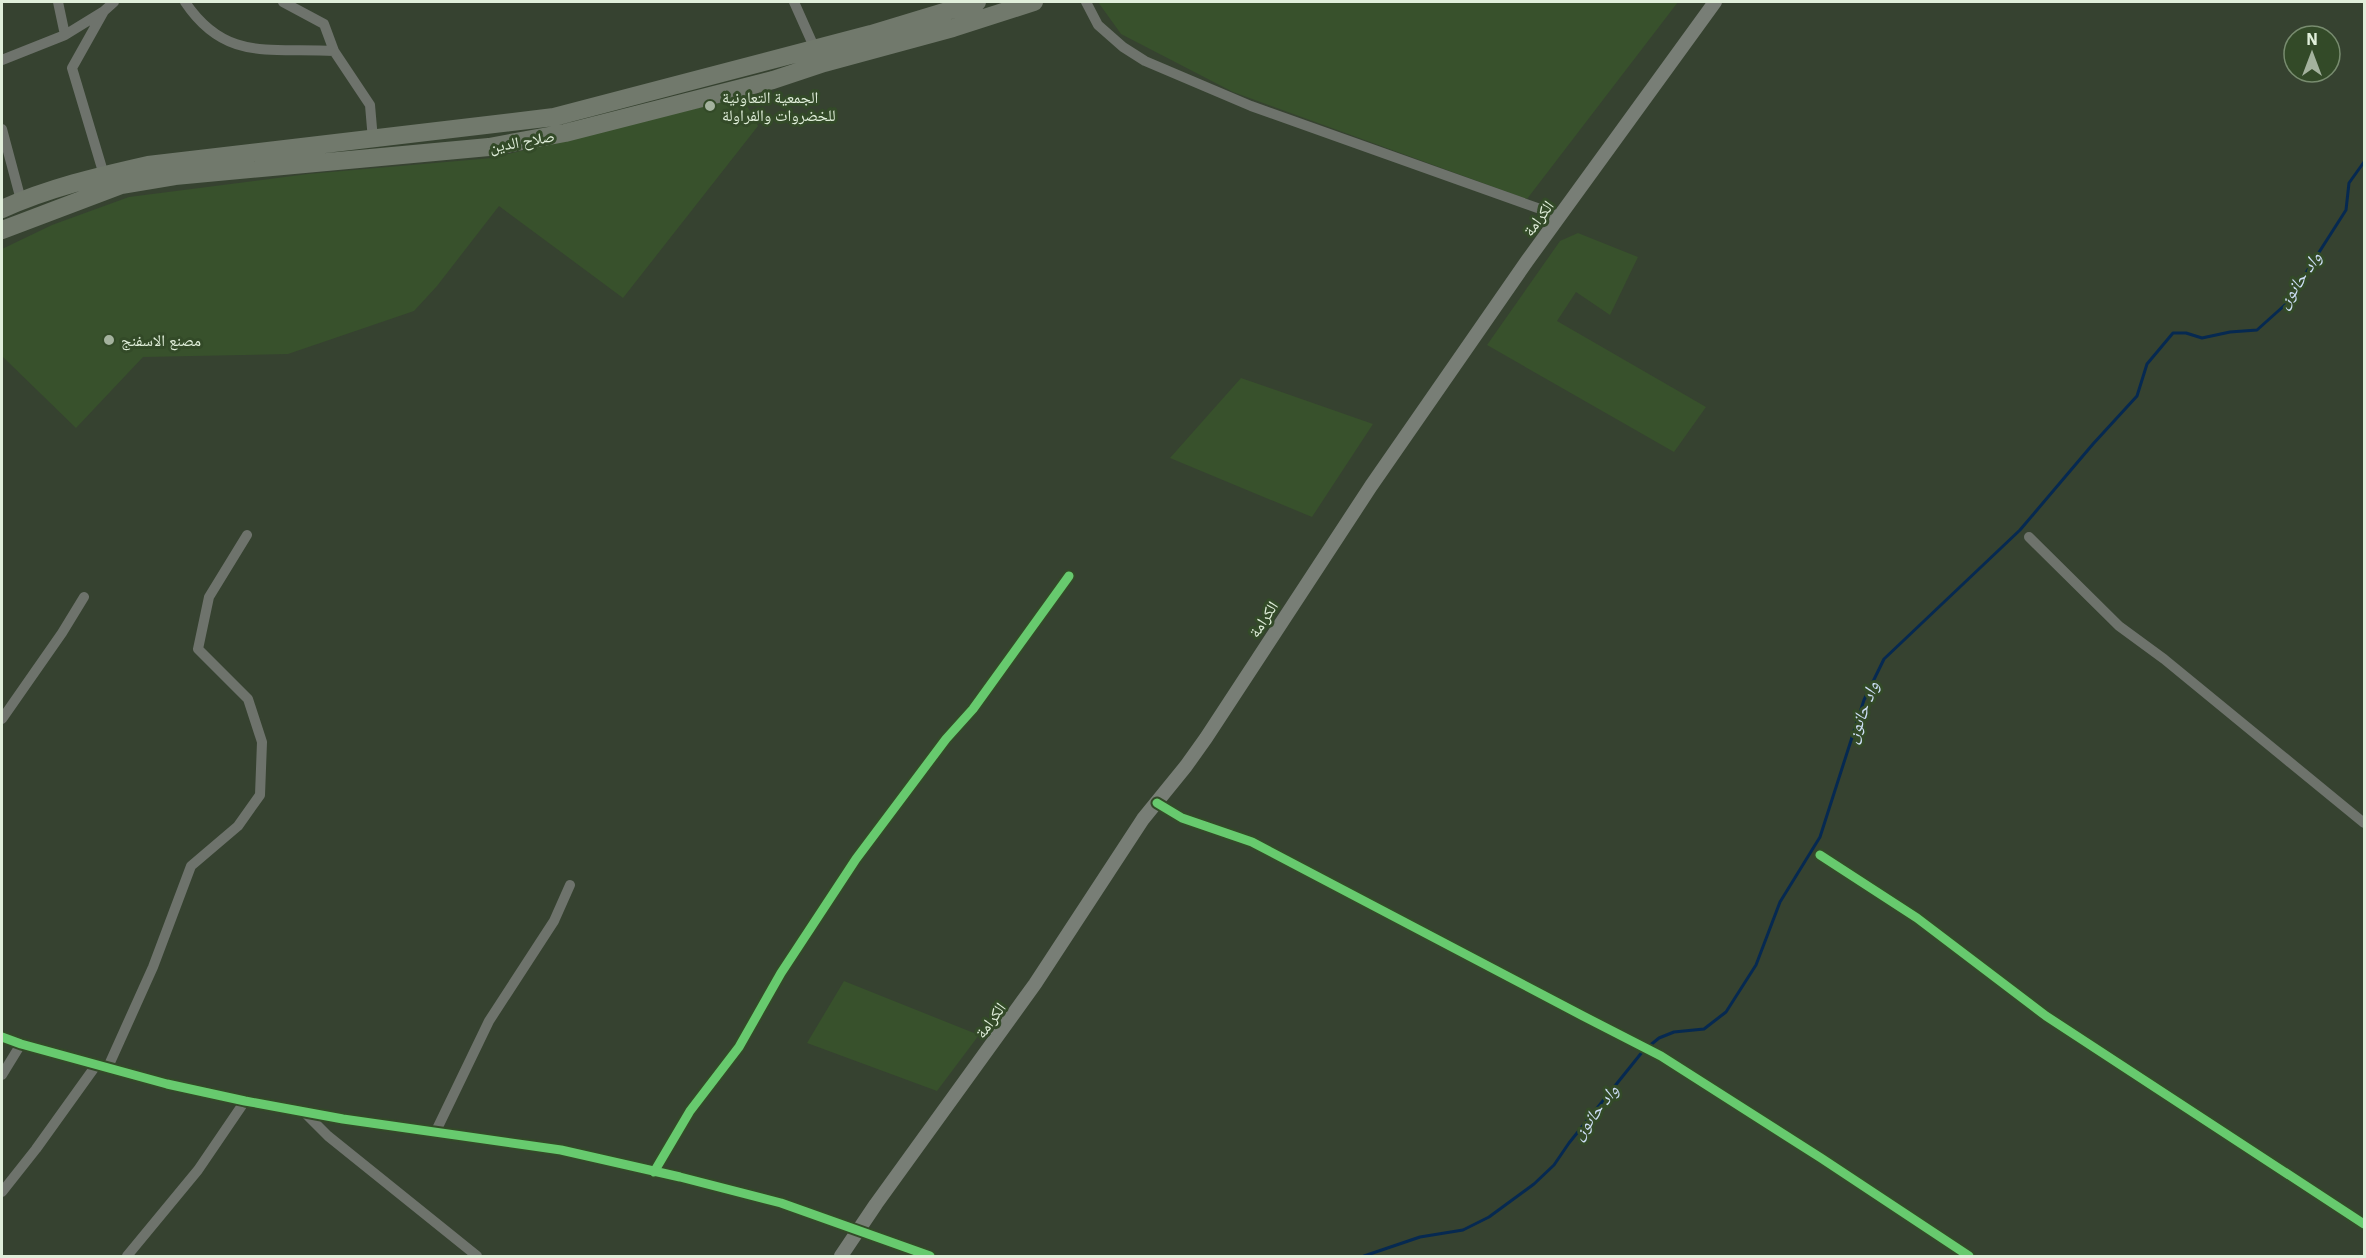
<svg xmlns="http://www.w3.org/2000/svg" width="2366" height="1258" viewBox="0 0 2366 1258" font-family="'IBM Plex Sans','Noto Naskh Arabic',sans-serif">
<rect width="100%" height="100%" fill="#364230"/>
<path fill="#38512c" d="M1098 2H1678L1527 199 1233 92 1121 34Z
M745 102 758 126 623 298 499 206 437 286 414 311 288 354 143 357 76 428 2 356V249L52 225 129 197 308 174 492 158 718 103Z
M1578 233 1638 257 1610 315 1576 292 1557 321 1706 407 1674 452 1487 345 1560 241Z
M1241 378 1373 424 1312 517 1170 458Z
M844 981 979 1035 937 1091 807 1043Z"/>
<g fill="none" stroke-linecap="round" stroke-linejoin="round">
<path stroke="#062951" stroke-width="3" d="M1648 1047 1659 1038 1674 1032 1704 1029 1726 1012 1756 965 1780 902 1820 837 1864 700 1884 659 2020 530 2093 444 2137 396 2147 364 2173 333H2186L2202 338 2230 332 2257 330 2286 304 2346 210 2349 183 2364 162
M1364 1256 1420 1237 1463 1230 1489 1217 1534 1184 1554 1165 1569 1143 1643 1051"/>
<path stroke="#6e736c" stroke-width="10" d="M58 2 65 35 104 11 72 68 104 175
M185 2C226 63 271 47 334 51
M283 2 324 24 334 51 370 105 373 140
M794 2 815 49
M1086 2 1098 25 1123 47 1145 61 1251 106 1560 216
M104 11 114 2
M2 60 65 35
M2 129 21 200
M2029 537 2119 626 2164 659 2364 823
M2 719 62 633 84 597
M1157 803 1182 818 1252 842 1583 1016 1661 1056 1821 1158 1969 1256
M1820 855 1917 918 2046 1016 2364 1224
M489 1021 554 921 570 885
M2 1037 21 1044 167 1084 245 1101 343 1119 561 1150 680 1177 781 1203 930 1256
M108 1067 153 967 191 866 238 826 260 795 262 742 248 699 198 649 209 597 247 535
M2 1075 21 1044
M304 1112 328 1136 477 1256
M435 1133 489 1021
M654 1172 690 1111 739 1047 781 973 856 859 946 739 973 709 1069 576
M2 1192 36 1149 97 1064
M127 1256 198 1170 245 1101"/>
<path stroke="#787e76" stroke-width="14" d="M841 1256 876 1204 1035 984 1143 819 1186 766 1206 738 1371 486 1527 261 1715 2"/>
<path stroke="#71796c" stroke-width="18" d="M2 209C48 188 99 176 148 165L554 117 871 34 977 2
M2 230 121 185 175 176 489 147 565 133 773 80 824 63 953 28 1034 2"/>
<g stroke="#334a28" stroke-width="13">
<path id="cycleway" d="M1157 803 1182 818 1252 842 1583 1016 1661 1056 1821 1158 1969 1256
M1820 855 1917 918 2046 1016 2364 1224
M2 1037 21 1044 167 1084 245 1101 343 1119 561 1150 680 1177 781 1203 930 1256
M654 1172 690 1111 739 1047 781 973 856 859 946 739 973 709 1069 576"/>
</g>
<use href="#cycleway" stroke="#67ca6e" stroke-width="9"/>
</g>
<g fill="#a4b29e" stroke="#334a28" stroke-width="2">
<circle cx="710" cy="106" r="6"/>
<circle cx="109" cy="340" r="6"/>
</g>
<g text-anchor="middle" stroke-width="6" stroke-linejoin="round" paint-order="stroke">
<g font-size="16" fill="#e0eeda" stroke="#334a28" text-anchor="start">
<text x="722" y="103">الجمعية التعاونية<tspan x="722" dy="18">للخضروات والفراولة</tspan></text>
<text x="121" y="346">مصنع الاسفنج</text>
</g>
<g font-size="16" fill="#e0eeda" stroke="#334a28">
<text transform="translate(522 141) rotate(-10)" y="6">صلاح الدين</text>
<text transform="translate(1538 218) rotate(-54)" y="6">الكرامة</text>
<text transform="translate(1263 619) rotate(-57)" y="6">الكرامة</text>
<text transform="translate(990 1020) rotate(-54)" y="6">الكرامة</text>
</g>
<g font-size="18" font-style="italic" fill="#cddef5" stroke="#334a28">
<text transform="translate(2299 280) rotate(-55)" y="6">واد حانون</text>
<text transform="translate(1862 712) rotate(-69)" y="6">واد حانون</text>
<text transform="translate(1595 1112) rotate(-52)" y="6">واد حانون</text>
</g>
</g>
<rect width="2366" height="1258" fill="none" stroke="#e0eeda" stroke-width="6"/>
<g transform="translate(2312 54)"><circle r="28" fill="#334a28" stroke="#788c6f" stroke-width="1.5"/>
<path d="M0-4.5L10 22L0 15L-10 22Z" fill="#a4b29e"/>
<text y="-9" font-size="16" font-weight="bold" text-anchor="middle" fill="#e0eeda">N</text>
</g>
</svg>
